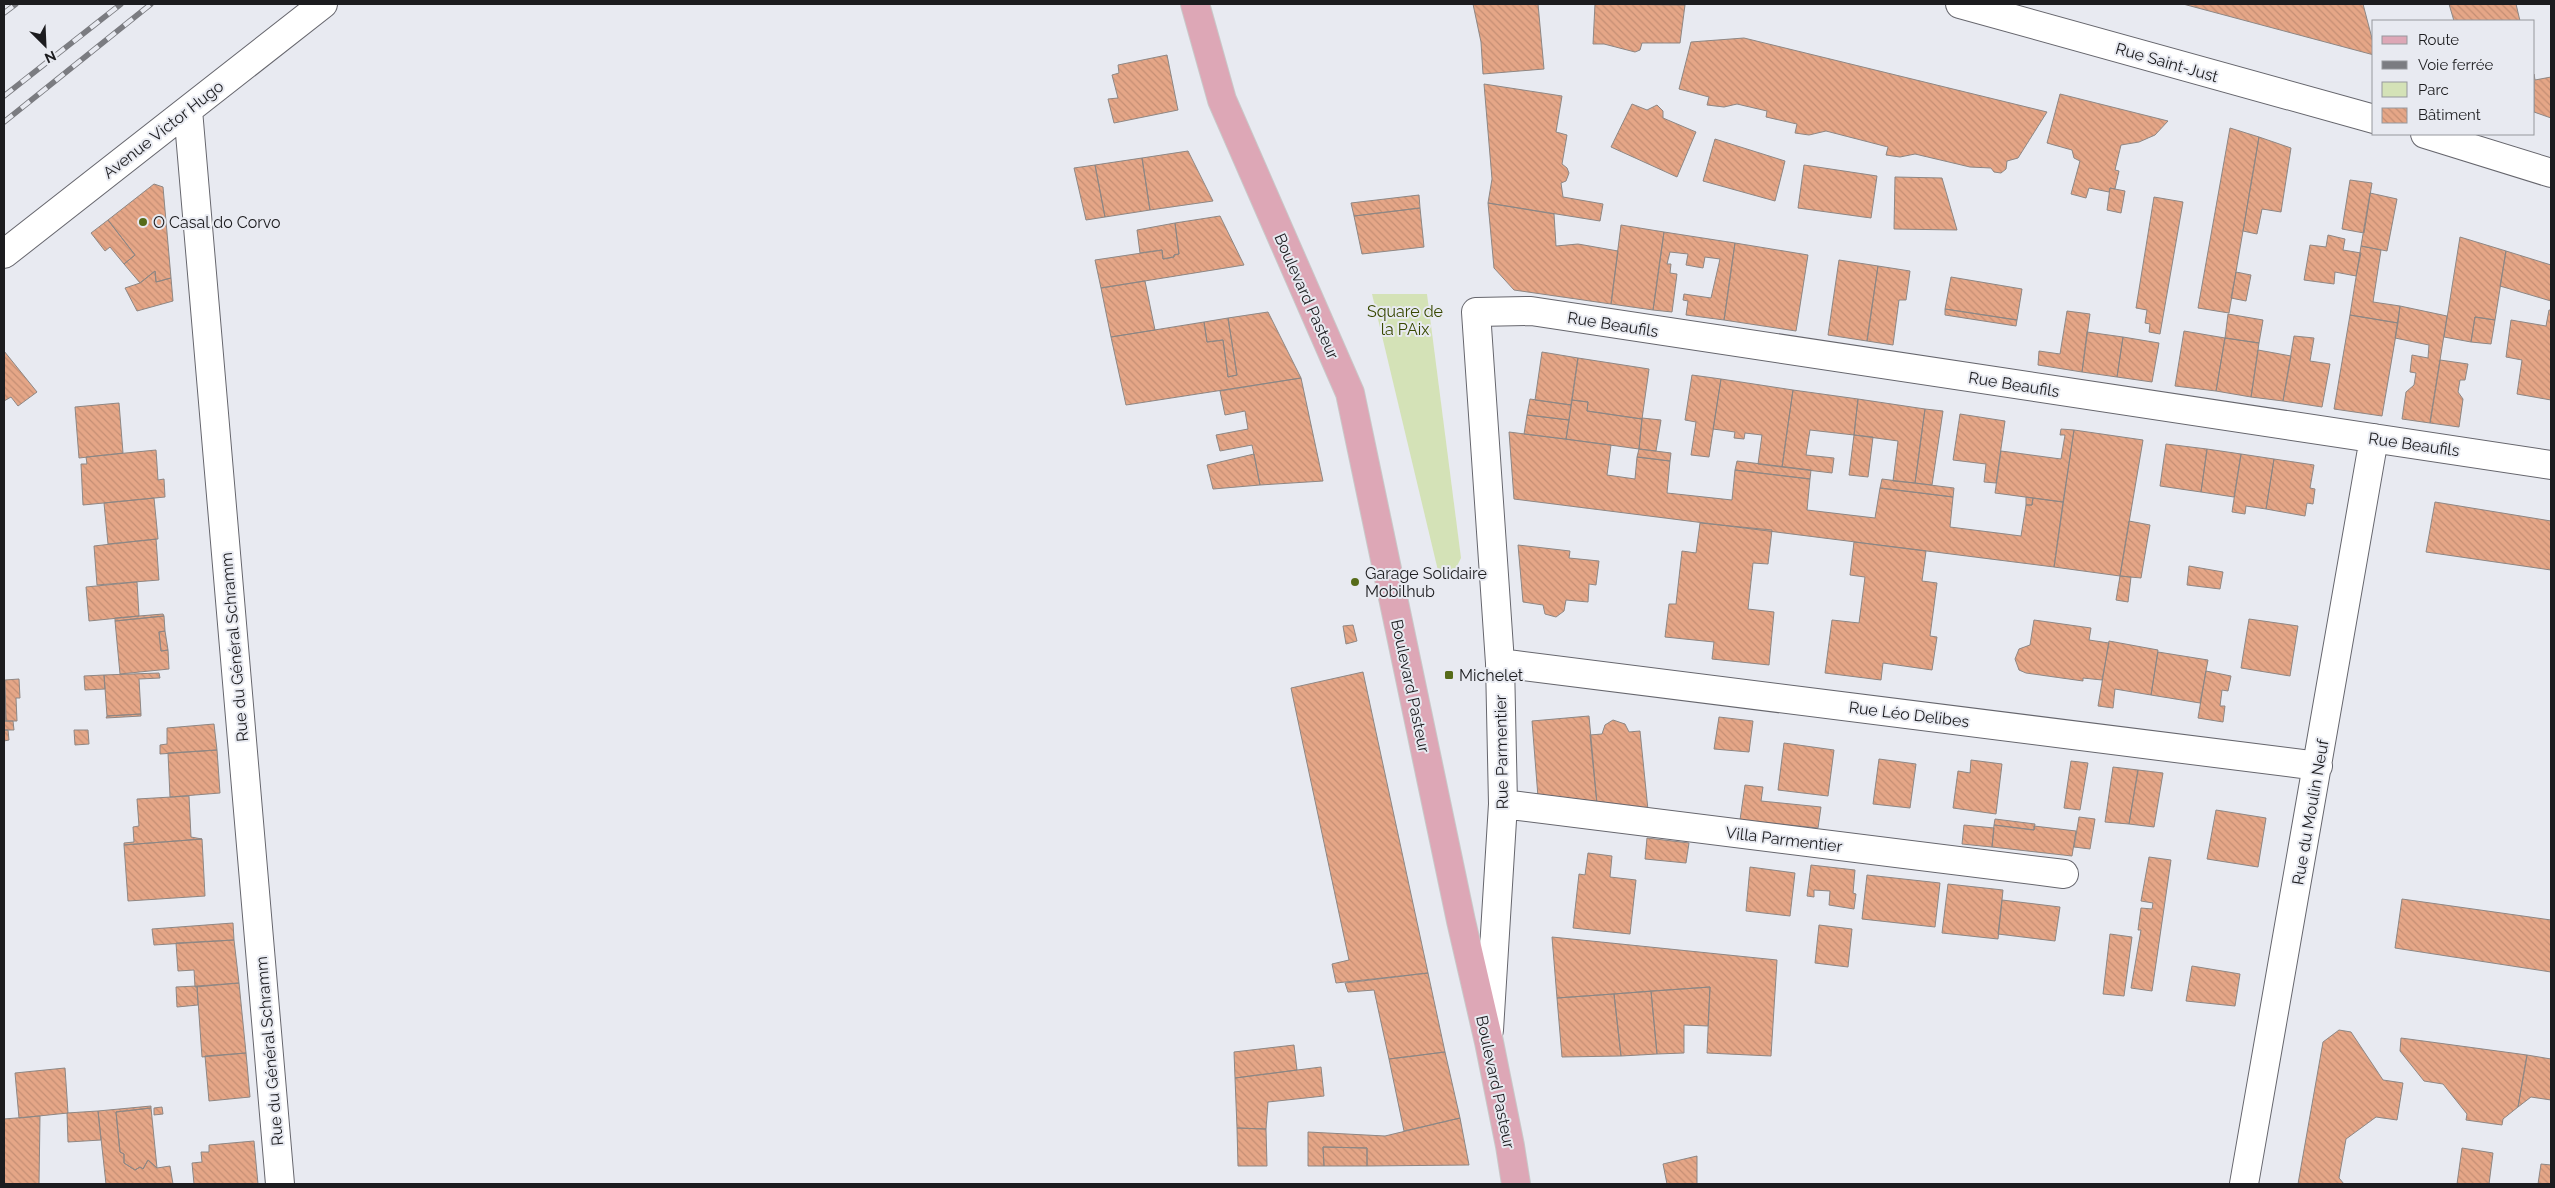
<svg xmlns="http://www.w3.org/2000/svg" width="2555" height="1188" viewBox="0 0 2555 1188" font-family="Raleway,sans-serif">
<defs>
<pattern id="building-back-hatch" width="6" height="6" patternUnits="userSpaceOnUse" patternTransform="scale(1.25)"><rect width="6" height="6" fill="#e5a687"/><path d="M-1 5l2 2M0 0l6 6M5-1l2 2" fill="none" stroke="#c48e74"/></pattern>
</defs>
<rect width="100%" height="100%" fill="#e8eaf1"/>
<path fill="#d4e2b7" d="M1372 294H1427L1461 558 1454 572 1440 579Z"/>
<path fill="url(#building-back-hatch)" stroke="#8e8784" d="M1473 4H1538L1544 69 1483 74 1481 42Z
M1595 4 1685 5 1680 43H1642L1640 50 1635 52 1604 44H1593Z
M2183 4H2363L2374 46V55Z
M2449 4H2516L2520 21H2454Z
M1744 38 2047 112 2018 158 2007 161 2006 169 2001 173 1994 172 1991 168 1970 167 1915 154 1900 157 1886 155 1888 147 1826 131 1809 135 1795 133 1797 124 1766 117 1767 111 1737 104 1724 107 1707 105 1709 97 1679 89 1691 42Z
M1167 55 1178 110 1114 123 1108 99 1118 98 1112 75 1119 73 1118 65Z
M2534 74 2535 80 2551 77V118L2534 112Z
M1484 84 1562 96 1556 132 1567 135 1562 164 1567 168 1569 173 1566 181 1561 183 1563 197 1603 204 1600 221 1488 203 1492 179Z
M2060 94 2168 121 2155 135 2139 142 2121 145 2115 170 2119 171 2115 189 2110 188 2109 192 2089 188 2086 198 2071 194 2080 161 2074 158 2072 150 2047 143Z
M1632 104 1647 110 1657 105 1663 111V118L1696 132 1677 177 1611 147Z
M2230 128 2259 137 2229 313 2198 308Z
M2259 137 2291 148 2281 212 2262 209 2257 234 2243 231Z
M1715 139 1785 161 1775 201 1703 181Z
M1188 151 1213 201 1150 210 1142 158Z
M1142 158 1150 210 1105 217 1095 165Z
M1095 165 1105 217 1086 220 1074 168Z
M1804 165 1877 176 1871 218 1798 208Z
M1895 177 1942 178 1957 230 1894 229Z
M2350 180 2372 183 2364 233 2342 229Z
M154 184 163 187 171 278 156 282 155 271 140 283 124 264 135 255 108 220Z
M2110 188 2125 191 2121 213 2107 210Z
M2370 193 2397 199 2387 251 2361 246Z
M1419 195 1420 208 1354 216 1351 203Z
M2154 197 2183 202 2160 334 2149 332 2150 324 2145 323 2147 310 2136 308Z
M1488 203 1554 214 1556 246 1578 244 1618 251 1611 304 1514 290 1494 268Z
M1420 208 1424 247 1362 254 1354 216Z
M1220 216 1244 265 1101 288 1095 260 1162 250 1163 259 1174 257V255L1179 254 1175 223Z
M108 220 135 255 124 264 110 247 105 251 91 233Z
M1175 223 1179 254 1174 255V257L1163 259 1162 250 1140 253 1137 230Z
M1621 225 1664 232 1653 310 1611 304Z
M1664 232 1735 243 1724 320 1686 315 1688 301 1683 300 1684 294 1711 298 1720 259 1705 257 1703 268 1686 265 1688 254 1670 252 1667 264H1671L1670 273 1677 274 1672 312 1653 310Z
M2328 235 2345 239 2343 250 2361 253 2356 276 2335 272 2334 284 2304 280 2310 245 2326 247Z
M2460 237 2506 251 2495 320 2475 317 2471 342 2444 337Z
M1735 243 1808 255 1796 331 1724 320Z
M2361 246 2381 250 2373 302 2400 306 2398 323 2350 315Z
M2506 251 2551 265V301L2500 286Z
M1839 260 1878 266 1867 341 1828 335Z
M1878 266 1910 271 1906 300H1899L1893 345 1867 341Z
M155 271 156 282 171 278 173 301 137 311 125 288 140 283Z
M2236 272 2251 275 2246 301 2231 298Z
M1951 277 2022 289 2017 320 1945 309Z
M1145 281 1155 330 1111 337 1101 288Z
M2400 306 2447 316 2430 423 2402 419 2406 392 2414 385 2416 373 2410 372 2412 355 2428 358 2429 345 2395 338Z
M1945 309 2017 320 2016 326 1945 315Z
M2549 310H2551V400L2517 394 2522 360 2506 357 2511 320 2546 326Z
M2067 311 2090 314 2082 372 2038 365 2039 351 2060 354Z
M1268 312 1301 378 1126 405 1111 337 1204 322 1207 342 1223 340 1228 377 1237 375 1228 318Z
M2228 314 2263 320 2259 343 2225 338Z
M2350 315 2398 323 2382 416 2334 409Z
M2475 317 2495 320 2491 344 2471 342Z
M1228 318 1237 375 1228 377 1223 340 1207 342 1204 322Z
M2184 331 2225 338 2216 391 2175 386Z
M2087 332 2123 337 2117 377 2082 372Z
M2294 336 2314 338 2310 361 2330 364 2322 407 2283 401Z
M2123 337 2159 343 2152 382 2117 377Z
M2225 338 2259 343 2251 397 2216 391Z
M2258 350 2291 356 2283 401 2251 397Z
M4 351 37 392 18 406 11 397 4 401Z
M1542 352 1578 358 1571 405 1535 400Z
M1578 358 1649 369 1642 419 1587 411 1588 402 1572 400Z
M2440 360 2468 364 2465 380H2460L2458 392 2463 399 2459 427 2430 423Z
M1692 375 1721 379 1709 457 1691 455 1696 422 1685 420Z
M1301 378 1323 481 1260 485 1252 445 1220 451 1216 435 1248 429 1245 411 1225 415 1220 391Z
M1721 379 1793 390 1782 467 1758 464 1762 435 1745 433 1744 439 1734 438 1735 432 1713 429Z
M1793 390 1858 399 1854 435 1810 430 1806 455 1834 458 1832 473 1782 467Z
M1530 399 1571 405 1569 420 1527 415Z
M1858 399 1925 409 1915 483 1893 481 1898 441 1854 435Z
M1572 400 1588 402 1587 411 1642 419 1639 449 1566 439Z
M119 403 123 453 79 458 75 407Z
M1925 409 1943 411 1932 485 1915 483Z
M1960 414 2005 421 1996 483 1984 482 1986 464 1953 460Z
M1527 415 1569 420 1566 439 1524 434Z
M1642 418 1661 420 1656 451 1639 449Z
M2061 429 2074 430 2063 502 1995 493 2001 451 2061 459 2065 435H2060Z
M2074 430 2143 440 2120 576 2054 567Z
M1509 432 1611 445 1607 475 1635 479 1637 457 1670 461 1667 493 1732 500 1735 470 1810 479 1807 510 1875 518 1880 488 1953 497 1950 527 2021 536 2026 505H2032L2033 498 2063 502 2054 567 1514 499Z
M1854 435 1873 437 1868 477 1849 475Z
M2166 444 2207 449 2201 492 2160 486Z
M1639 449 1671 453 1670 461 1637 457Z
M2207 449 2241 454 2234 497 2201 492Z
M156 450 158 480 164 479 165 497 83 505 81 464H87L86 457Z
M1254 454 1260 485 1213 489 1207 465Z
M2241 454 2274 459 2266 509 2246 506 2245 514 2232 512Z
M2274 459 2314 465 2310 488 2315 489 2313 504 2307 503 2305 516 2266 509Z
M1737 461 1811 470 1810 479 1735 470Z
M1882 479 1954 488 1953 497 1880 488Z
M2026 497 2033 498 2032 505H2026Z
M154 498 158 539 108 544 104 503Z
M2435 502 2551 521V570L2426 552Z
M2129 521 2150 525 2141 578 2120 576Z
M1700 523 1772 530 1768 564 1753 563 1748 609 1774 612 1769 665 1712 659 1714 642 1665 637 1669 604H1676L1682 551 1696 553Z
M156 539 159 580 97 585 94 546Z
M1854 542 1926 551 1922 581 1937 583 1930 636 1937 637 1932 670 1883 663 1881 680 1825 673 1832 620 1859 623 1865 577 1850 575Z
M1518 545 1570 551 1569 558 1599 561 1596 585 1589 584 1588 602 1566 600 1564 611 1556 617 1545 614 1543 605 1523 602Z
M2189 566 2223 572 2220 589 2187 585Z
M2120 576 2131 577 2128 602 2116 600Z
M137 582 139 616 89 621 86 587Z
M163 614 164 616 115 621V618Z
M164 616 165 631 159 632 161 651 168 650 169 669 120 674 115 621Z
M2249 619 2298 626 2290 676 2241 668Z
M2034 620 2091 628 2089 640 2109 643 2102 680 2083 678V681L2026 673 2019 670 2015 659 2019 649 2030 645Z
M1353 625 1357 641 1346 644 1343 626Z
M165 631 168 650 161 651 159 632Z
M2109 641 2158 650 2151 695 2115 689 2113 708 2098 706Z
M2158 652 2208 660 2200 703 2151 695Z
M2206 671 2231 676 2228 691 2222 690 2220 706H2225L2223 722 2198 718Z
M1363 672 1428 973 1336 983 1332 964 1349 960 1291 688Z
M159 673 160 678 139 679 141 714 107 716 104 675Z
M104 675 105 689 85 690 84 676Z
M19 679 20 698H16L17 721H6L5 680Z
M4 680 6 721H4Z
M141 714V716L106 718 107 716Z
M1589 716 1597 804 1538 797 1532 721Z
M1719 717 1753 721 1749 752 1714 749Z
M1613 720 1625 724 1629 732 1640 731 1648 810 1597 804 1590 735 1602 734 1605 725Z
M4 721H13L14 730H4Z
M214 724 217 750 160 754V745L167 744V728Z
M4 730H8L9 740 4 741Z
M74 730H88L89 744 75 745Z
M1784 743 1834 750 1828 796 1778 790Z
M217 750 220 793 170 797 168 753Z
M1879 759 1916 764 1910 808 1873 804Z
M1971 760 2002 764 1996 814 1953 808 1958 771 1970 773Z
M2071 761 2088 763 2080 810 2064 808Z
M2113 767 2138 770 2129 824 2105 822Z
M2138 770 2163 773 2154 827 2129 824Z
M1745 785 1763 787 1761 801 1821 807 1818 828 1740 820Z
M189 796 191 837 202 839 124 845V843L134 842 133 827 139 826 137 799Z
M2216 810 2266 818 2258 867 2207 859Z
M2079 817 2095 819 2090 849 2074 847Z
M1995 819 2035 824 2034 830 1994 825Z
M1964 825 1994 828 1992 847 1962 844Z
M1994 825 2034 830V826L2076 831 2072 856 1992 847Z
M1647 838 1689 843 1686 863 1645 859Z
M202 839 205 896 128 901 124 845Z
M1588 853 1612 856 1610 877 1636 880 1630 934 1573 928 1579 874 1585 875Z
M2149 857 2171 860 2152 991 2131 988 2141 930H2138L2141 908 2152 909 2153 903 2141 901Z
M1811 865 1855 870 1853 893 1856 894 1854 909 1829 905 1830 891 1814 890V897L1807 896Z
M1750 867 1795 873 1790 916 1746 911Z
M1867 875 1940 883 1935 927 1862 919Z
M1948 884 2003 890 1998 939 1942 933Z
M2402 899 2551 920V972L2395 948Z
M2002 900 2060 907 2055 941 1998 934Z
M233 923 234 940 154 945 152 929Z
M1819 925 1852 929 1848 967 1815 963Z
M2110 934 2132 937 2124 996 2103 994Z
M1552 937 1777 960 1771 1056 1707 1053 1710 987 1557 998Z
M234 940 239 983 195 987 194 970 178 971 176 943Z
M2192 966 2240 974 2235 1006 2186 1001Z
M1428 973 1445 1052 1389 1059 1374 990 1348 992 1345 983Z
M239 983 246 1053 202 1057 197 986Z
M197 986 198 1005 177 1007 176 987Z
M1710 987 1708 1026 1684 1025V1053L1657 1054 1651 991Z
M1651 991 1657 1054 1621 1056 1614 994Z
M1614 994 1621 1056 1562 1057 1557 998Z
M2339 1030 2351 1032 2383 1080 2403 1083 2397 1120 2376 1117 2346 1139 2339 1178 2344 1184H2298L2323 1042Z
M2401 1038 2527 1055 2518 1107 2503 1119 2502 1125 2466 1120 2467 1114 2443 1084 2424 1081 2400 1051Z
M1294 1045 1297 1070 1235 1078 1234 1052Z
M1445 1052 1460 1118 1404 1131 1389 1059Z
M246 1053 250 1097 209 1101 205 1056Z
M2527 1055 2551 1059V1100L2531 1097 2518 1107Z
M1321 1067 1324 1096 1268 1102 1266 1129 1237 1128 1235 1078Z
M65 1068 68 1113 19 1118 15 1073Z
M151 1106V1108L116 1112 120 1152 124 1154V1163L135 1170 140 1167 143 1169 148 1160 157 1168 170 1166 173 1184H106L98 1111Z
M162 1107 163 1114 154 1115V1108Z
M151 1108 157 1168 148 1160 143 1169 140 1167 135 1170 124 1163V1154L120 1152 116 1112Z
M98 1111 101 1140 68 1142 67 1113Z
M40 1116 39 1184H4V1119Z
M1460 1118 1469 1165 1367 1166V1148L1323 1147 1324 1166H1308V1132L1385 1136Z
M1237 1128 1266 1129 1267 1166H1238Z
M254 1141 258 1184H194L192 1163 202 1162 201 1152H209V1145Z
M1323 1147 1367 1148V1166H1324Z
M2462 1148 2493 1153 2489 1184H2457Z
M1697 1156V1184H1667L1663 1164Z
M2541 1164 2551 1165V1184H2538Z"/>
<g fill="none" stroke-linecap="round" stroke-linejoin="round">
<g stroke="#66666d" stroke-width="30">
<path id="street" d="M1960 4 2374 119
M188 110 280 1184
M2425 134 2551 173
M4 254 323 4
M1500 663 2318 766
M1503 804 2064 874
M1489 1030 1503 804 1500 663 1476 312 1531 311 2551 465
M2244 1184 2374 438"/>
</g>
<g stroke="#c9c9c9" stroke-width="30">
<path id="primary" d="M1195 4 1222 100 1350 393 1461 921 1489 1042 1510 1146 1516 1184"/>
</g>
<use href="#street" stroke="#fff" stroke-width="28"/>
<use href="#primary" stroke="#dda7b6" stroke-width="28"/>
<g stroke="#7b7c81" stroke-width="5.5">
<path id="rail" d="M4 13 16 4
M4 96 121 4
M4 122 151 4"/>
</g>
<use href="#rail" stroke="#e8eaf1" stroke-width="4" stroke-dasharray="11" stroke-linecap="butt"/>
</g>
<g fill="#566b19" stroke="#e8eaf1" stroke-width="2">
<circle cx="143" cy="222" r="5"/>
<circle cx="1355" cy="582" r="5"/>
<rect x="1444" y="670" width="10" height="10" rx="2.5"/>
</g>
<g text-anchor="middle" stroke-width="4" stroke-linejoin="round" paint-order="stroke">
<g font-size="16" fill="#1c1c1f" stroke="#e8eaf1">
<text transform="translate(2167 62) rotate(16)" y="6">Rue Saint-Just</text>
<text transform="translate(163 129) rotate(-38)" y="6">Avenue Victor Hugo</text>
<text transform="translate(1307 296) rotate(66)" y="6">Boulevard Pasteur</text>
<text transform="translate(1613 324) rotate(9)" y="6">Rue Beaufils</text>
<text transform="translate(2014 384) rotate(9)" y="6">Rue Beaufils</text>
<text transform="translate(2414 444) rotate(8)" y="6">Rue Beaufils</text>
<text transform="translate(234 647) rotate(-95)" y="6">Rue du Général Schramm</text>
<text transform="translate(1411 686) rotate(78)" y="6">Boulevard Pasteur</text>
<text transform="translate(1909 714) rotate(7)" y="6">Rue Léo Delibes</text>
<text transform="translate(1501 752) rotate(-91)" y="6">Rue Parmentier</text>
<text transform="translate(2310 812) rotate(-80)" y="6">Rue du Moulin Neuf</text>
<text transform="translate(1784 839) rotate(7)" y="6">Villa Parmentier</text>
<text transform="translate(269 1051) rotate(-95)" y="6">Rue du Général Schramm</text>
<text transform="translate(1496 1082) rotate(78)" y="6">Boulevard Pasteur</text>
</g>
<g font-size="16" fill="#1c1c1f" stroke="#e8eaf1" text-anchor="start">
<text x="153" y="228">O Casal do Corvo</text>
<text x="1365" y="579">Garage Solidaire<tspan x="1365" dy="18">Mobilhub</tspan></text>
<text x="1459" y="681">Michelet</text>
</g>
<g font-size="16" fill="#384800" stroke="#e8eaf1">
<text x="1405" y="317">Square de<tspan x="1405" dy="18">la PAix</tspan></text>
</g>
</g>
<rect width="2555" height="1188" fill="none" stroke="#1c1c1f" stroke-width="10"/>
<rect x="2372" y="20" width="162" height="115" fill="#e8eaf1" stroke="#96989d"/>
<rect x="2382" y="36" width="25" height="8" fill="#dda7b6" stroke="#96989d"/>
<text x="2418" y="45" font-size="15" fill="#1c1c1f">Route</text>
<rect x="2382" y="61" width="25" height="8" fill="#7b7c81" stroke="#96989d"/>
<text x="2418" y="70" font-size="15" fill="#1c1c1f">Voie ferrée</text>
<rect x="2382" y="82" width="25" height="15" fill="#d4e2b7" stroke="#96989d"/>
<text x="2418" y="95" font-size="15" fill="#1c1c1f">Parc</text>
<rect x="2382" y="108" width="25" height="15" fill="url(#building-back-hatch)" stroke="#96989d"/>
<text x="2418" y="120" font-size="15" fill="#1c1c1f">Bâtiment</text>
<g transform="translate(45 45) rotate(156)" stroke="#e8eaf1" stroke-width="4" paint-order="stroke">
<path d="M0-4L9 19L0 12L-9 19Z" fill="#1c1c1f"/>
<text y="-8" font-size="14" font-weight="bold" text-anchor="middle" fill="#1c1c1f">N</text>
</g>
</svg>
